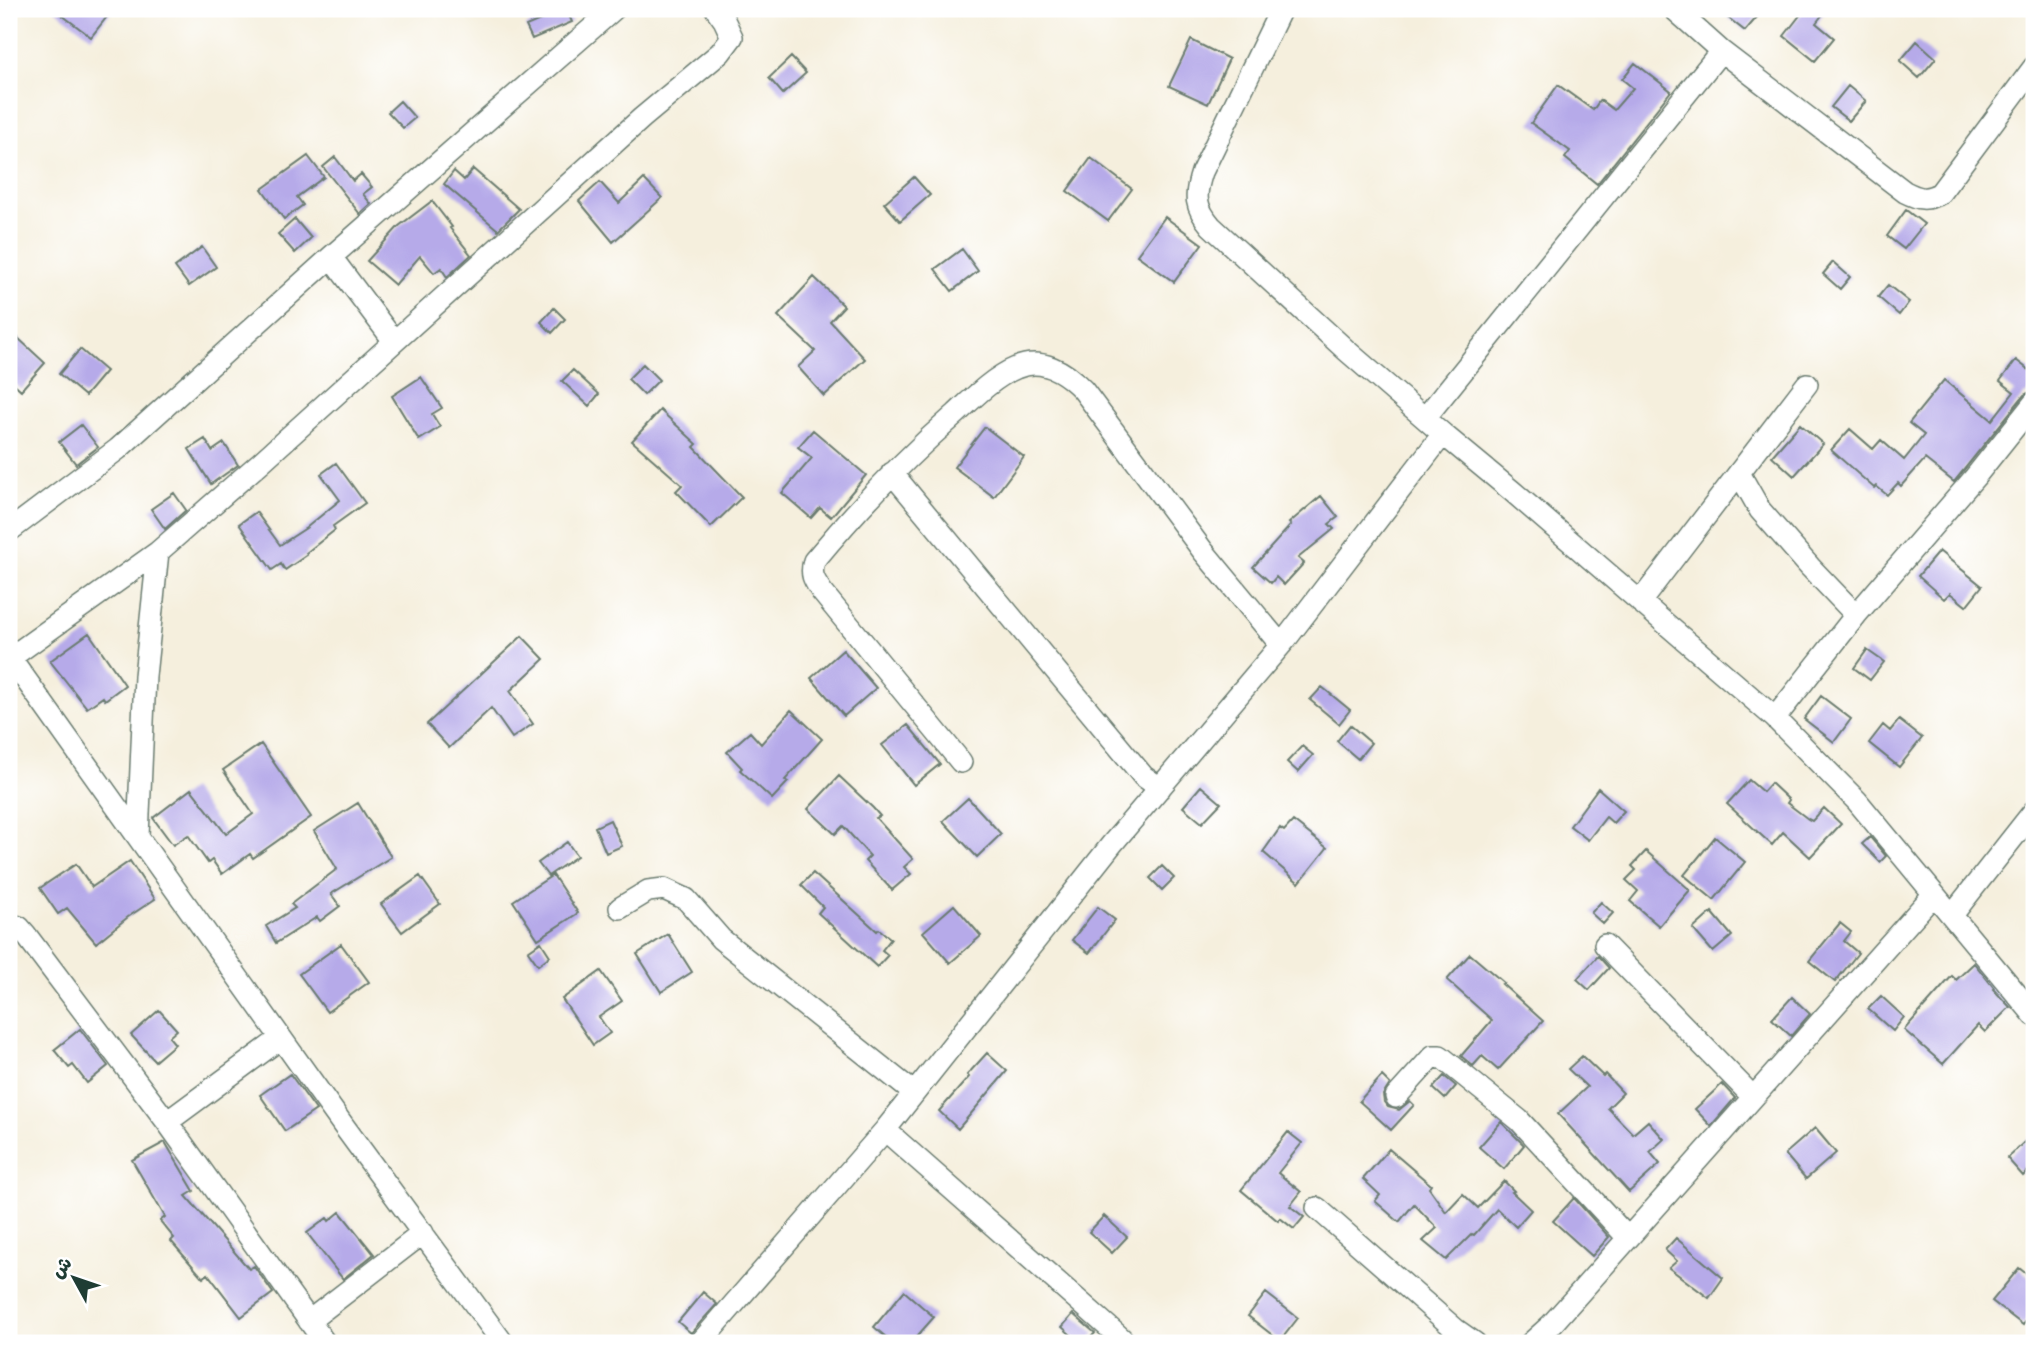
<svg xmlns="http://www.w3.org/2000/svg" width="2043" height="1352" viewBox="0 0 2043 1352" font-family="Dekko,'Playpen Sans Arabic',sans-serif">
<rect width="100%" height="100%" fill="#fff"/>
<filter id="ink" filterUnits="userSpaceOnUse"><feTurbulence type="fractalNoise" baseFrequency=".0143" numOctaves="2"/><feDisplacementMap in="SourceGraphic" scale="14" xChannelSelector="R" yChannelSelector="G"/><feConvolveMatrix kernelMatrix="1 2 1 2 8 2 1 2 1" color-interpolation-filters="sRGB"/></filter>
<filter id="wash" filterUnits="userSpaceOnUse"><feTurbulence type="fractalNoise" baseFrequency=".00686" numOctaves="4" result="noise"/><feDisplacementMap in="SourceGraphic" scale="28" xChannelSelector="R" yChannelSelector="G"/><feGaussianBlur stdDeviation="1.57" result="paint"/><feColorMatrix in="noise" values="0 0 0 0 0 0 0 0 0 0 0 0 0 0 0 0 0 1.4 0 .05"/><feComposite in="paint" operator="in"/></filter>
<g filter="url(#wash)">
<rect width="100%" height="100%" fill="#f5efdd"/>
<g id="blocks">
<path fill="#b6aae9" d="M54 9H113L91 37Z
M566 9 572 22 532 39 526 26Z
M1717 9H1764L1745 31Z
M1805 9H1827L1816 23 1834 38 1815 61 1784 36Z
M1191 40 1229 59 1208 104 1169 86Z
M1917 41 1936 58 1919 78 1900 61Z
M791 57 806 73 783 94 769 78Z
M1635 63 1671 91 1597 184 1565 158 1570 151 1531 123 1558 85 1593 110 1600 100 1614 110 1633 88 1622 79Z
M1848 86 1866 101 1849 121 1831 107Z
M400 101 415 118 403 128 388 112Z
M308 156 324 177 297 197 303 205 284 219 262 189Z
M335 157 353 181 361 174 372 187 363 194 371 204 360 214 323 167Z
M1091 158 1132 189 1108 221 1067 191Z
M473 169 519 209 498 230 444 184 454 171 464 180Z
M914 177 930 195 900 221 884 203Z
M644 179 662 198 613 242 579 201 600 182 619 203Z
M432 201 452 227 450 228 471 255 447 277 441 268 434 273 420 256 395 285 367 261 399 226Z
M1906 210 1924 224 1904 249 1887 236Z
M1165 217 1202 244 1174 282 1137 255Z
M295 219 311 238 295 253 278 234Z
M202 247 216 267 189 286 175 267Z
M962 249 978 271 952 291 935 269Z
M1833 262 1850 277 1840 289 1823 274Z
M814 277 844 306 830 321 865 359 824 396 798 367 815 351 778 316Z
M1888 285 1909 302 1899 315 1878 297Z
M554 308 565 319 552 333 541 322Z
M18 338 45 363 21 390 9 379V348Z
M80 349 106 371 85 396 59 374Z
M2016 360 2034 374V390L2024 395 1954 482 1925 459 1901 486 1898 483 1887 495 1876 486 1874 488 1831 450 1850 429 1873 449 1881 440 1904 460 1924 435 1909 423 1944 380 1992 420 2014 392 2000 381Z
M643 364 659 380 644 395 628 379Z
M573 370 599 394 589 406 562 381Z
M421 377 442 408 432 414 440 427 419 440 392 396Z
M660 410 697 444 694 447 742 497 711 527 676 491 682 485 632 441Z
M1800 424 1823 444 1794 476 1772 456Z
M81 425 98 447 76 464 59 442Z
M985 427 1024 457 994 497 954 467Z
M813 430 866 475 831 517 820 508 811 518 782 493 812 458 798 447Z
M205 439 212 451 224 443 238 465 211 484 189 449Z
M336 463 365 503 333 526 335 530 306 553 307 555 285 570 281 564 272 570 239 524 256 512 280 545 306 528 340 500 321 474Z
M174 493 186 510 165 529 151 509Z
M1321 496 1338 517 1329 524 1334 529 1298 558 1304 563 1284 585 1276 577 1271 583 1253 567 1291 525 1289 523Z
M1939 551 1982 586 1966 606 1950 593 1944 599 1918 576Z
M89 633 125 685 105 700 103 697 87 708 50 661Z
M522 636 544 659 510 691 533 724 512 738 491 708 449 748 427 724Z
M843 650 876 688 844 716 811 678Z
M1867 650 1884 662 1870 680 1854 668Z
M1322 687 1350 710 1339 724 1310 700Z
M1821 696 1851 719 1834 742 1804 719Z
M791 710 822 739 785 780 788 782 772 799 740 770 742 768 727 752 750 732 761 744Z
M1899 720 1922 738 1899 767 1869 743 1883 725 1890 731Z
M908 725 940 764 914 785 882 745Z
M1350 725 1371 743 1358 759 1337 741Z
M261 744 311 817 253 858 250 854 222 874 212 860 208 863 188 835 173 845 153 818 191 789 226 834 253 814 223 770Z
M1302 746 1313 755 1298 772 1287 762Z
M839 776 873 808 880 816 876 818 913 859 904 867 911 874 892 890 865 861 870 856 843 826 835 834 808 809Z
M1749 780 1763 792 1771 783 1789 800 1787 803 1808 819 1812 821 1824 808 1841 824 1810 857 1783 832 1772 845 1727 804Z
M1201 786 1221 803 1202 823 1183 807Z
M1598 788 1624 811 1613 823 1606 817 1588 840 1570 826Z
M968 798 1001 834 977 857 943 821Z
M358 803 391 857 331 894 340 906 320 921 317 917 276 943 266 926 295 908 291 904 337 869 314 831Z
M610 820 622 846 606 853 595 827Z
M1293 821 1327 848 1299 883 1263 852 1280 828 1284 831Z
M1715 837 1745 862 1714 900 1684 875Z
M1870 837 1886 856 1880 862 1862 844Z
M567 842 577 856 548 876 538 863Z
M1646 851 1690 890 1659 926 1630 901 1638 891 1626 880 1636 870 1632 866Z
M130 861 155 899 128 917 96 943 67 908 58 914 40 888 76 864 92 887Z
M1162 866 1174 878 1162 890 1150 878Z
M813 873 877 931 879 929 891 939 882 950 888 955 877 967 818 913 823 907 801 885Z
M553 875 578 913 538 939 513 901Z
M420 876 440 904 402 932 381 904Z
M1601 902 1613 913 1603 924 1591 913Z
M954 905 981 936 950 963 923 932Z
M1098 907 1115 920 1089 953 1072 940Z
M1712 912 1732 936 1713 952 1693 929Z
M1840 923 1851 932 1844 941 1858 953 1835 982 1809 961Z
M668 934 692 972 661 992 637 954Z
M541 942 550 956 538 965 528 951Z
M341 944 369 982 327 1012 299 974Z
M1470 954 1504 983 1502 984 1543 1021 1498 1070 1482 1056 1473 1066 1461 1056 1492 1020 1447 980Z
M1598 956 1609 968 1589 990 1577 979Z
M1974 963 1994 988 1993 989 2010 1007 1985 1032 1978 1025 1943 1064 1904 1030 1952 976 1956 980Z
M601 971 622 1001 599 1017 610 1033 593 1045 562 999Z
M1881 996 1904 1017 1893 1031 1868 1009Z
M1792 997 1810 1014 1791 1036 1772 1019Z
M159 1010 177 1030 169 1037 175 1044 155 1061 131 1035Z
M80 1029 108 1066 87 1083 73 1065 69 1068 54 1050Z
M987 1053 1007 1071 958 1129 939 1111 969 1077 967 1075Z
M1582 1056 1603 1076 1605 1074 1623 1093 1608 1108 1633 1134 1648 1121 1664 1139 1650 1152 1660 1164 1629 1192 1558 1114 1587 1087 1568 1069Z
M290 1074 316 1110 285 1131 260 1095Z
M1382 1076 1390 1084 1383 1095 1384 1102 1388 1107 1399 1110 1410 1101 1414 1105 1391 1130 1359 1101Z
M1444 1076 1456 1086 1445 1099 1433 1088Z
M1722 1084 1735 1098 1711 1126 1695 1109Z
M1501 1122 1524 1145 1504 1169 1479 1147Z
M1815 1128 1836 1153 1806 1179 1785 1154Z
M1288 1132 1302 1143 1278 1173 1301 1192 1290 1206 1304 1217 1294 1229 1280 1218 1278 1221 1241 1190Z
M2034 1133V1165L2023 1176 2007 1158Z
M165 1142 194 1191 186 1196 249 1269 254 1266 273 1293 241 1317 208 1274 203 1278 171 1241 174 1238 160 1221 165 1217 132 1160Z
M1389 1149 1431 1185 1429 1188 1446 1212 1463 1194 1478 1208 1504 1181 1514 1191 1512 1192 1531 1210 1516 1227 1497 1209 1474 1235 1472 1234 1446 1260 1423 1241 1437 1228 1414 1204 1399 1222 1375 1201 1380 1195 1363 1179Z
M1574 1198 1609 1237 1592 1256 1553 1221Z
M340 1212 374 1254 343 1279 307 1233 327 1218 329 1221Z
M1104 1216 1127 1237 1112 1253 1089 1232Z
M1676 1238 1723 1278 1709 1298 1669 1268 1677 1261 1665 1250Z
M2019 1268 2034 1280V1310L2023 1325 1992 1301Z
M904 1291 934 1317 911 1343H893L874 1327Z
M703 1292 717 1304 691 1333 678 1322Z
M1266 1293 1298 1318 1280 1341 1248 1316Z
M1073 1314 1095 1333 1086 1343H1080L1062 1327Z"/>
</g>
</g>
<g filter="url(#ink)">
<use href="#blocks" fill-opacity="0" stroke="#6a7b6f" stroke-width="2"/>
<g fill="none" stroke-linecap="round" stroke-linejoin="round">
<g stroke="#6a7b6f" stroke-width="24">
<path id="minor" d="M1281 9 1202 172C1194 196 1195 207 1211 226L1346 350 1443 434
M1721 51 1905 192C1919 199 1926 201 1940 193L2034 67
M331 257 394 341
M1425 418 1721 51 1674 9
M892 473 1143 776 1160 788
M1739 473 1760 510 1810 567 1856 615
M9 531 118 449 331 257 614 9
M1640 602 1807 384
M9 656 343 1125 503 1343
M10 658 158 552 260 463 642 118 720 53 732 37 724 20 716 9
M1775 718 1856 615 1975 477 2034 403
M961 762 822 592C814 580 810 575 814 561 858 508 904 459 956 414 973 398 994 377 1016 368 1041 357 1065 371 1083 390L1203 551 1281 645
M138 837 145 676 158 552
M620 908 648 891 664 889 686 899 721 939 914 1093
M1952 915 2034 811
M9 924 19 927 26 935 167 1122 325 1343
M1605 945 1753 1097
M1396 1097 1433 1056H1440L1519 1120 1628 1238
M167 1122 281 1038
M885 1130 1122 1339
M1317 1208 1455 1329 1475 1343
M309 1321 423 1233
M700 1343 885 1130 1112 844 1286 639 1443 434 1512 491 1775 718 1857 801 2034 1015
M1531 1343 1551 1325 1934 894"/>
</g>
<use href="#minor" stroke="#fff" stroke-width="21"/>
</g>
</g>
<rect width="2043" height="1352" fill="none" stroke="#fff" stroke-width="35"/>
<g transform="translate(74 1278) rotate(310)" stroke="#ffffff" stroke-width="5" paint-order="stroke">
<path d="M0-5L12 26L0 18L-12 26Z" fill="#1f3d34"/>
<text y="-10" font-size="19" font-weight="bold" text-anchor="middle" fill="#1f3d34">ش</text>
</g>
</svg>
